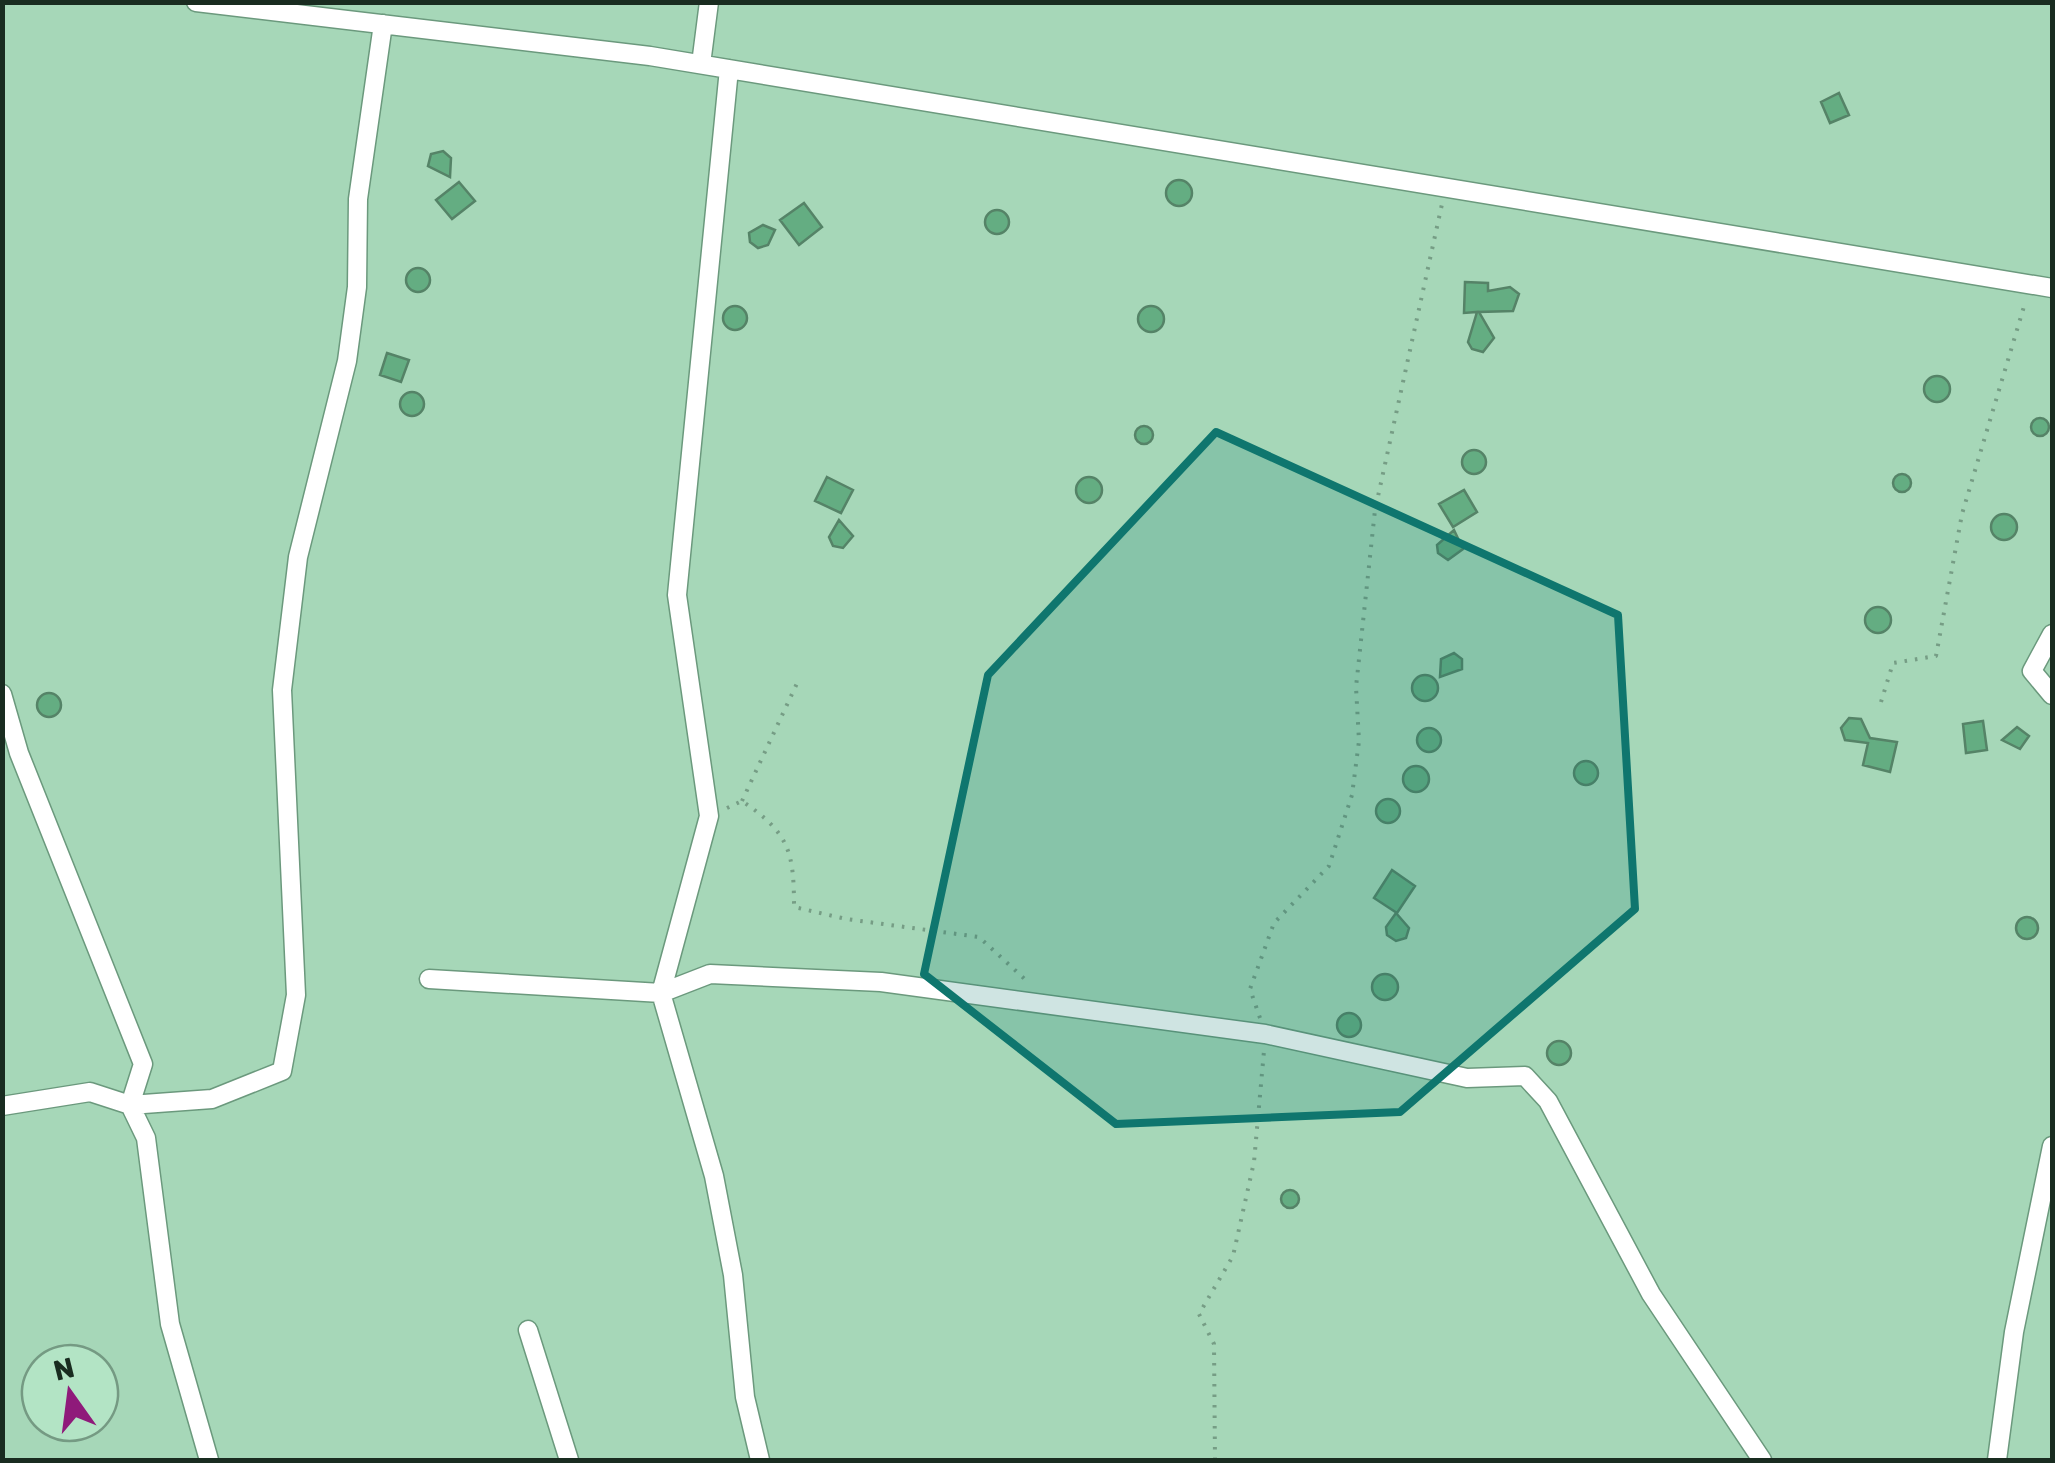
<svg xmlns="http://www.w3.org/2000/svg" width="2055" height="1463" viewBox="0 0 2055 1463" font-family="Rubik,sans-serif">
<rect width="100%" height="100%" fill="#a6d7b8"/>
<path fill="#64ad82" stroke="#558367" stroke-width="2.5" d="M1839 93 1849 115 1830 123 1821 102Z
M443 151 451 158 450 177 428 166 431 154Z
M1166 193a13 13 0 1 1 26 0a13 13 0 1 1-26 0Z
M459 182 475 201 452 219 436 200Z
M804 203 822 227 799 245 780 220Z
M985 222a12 12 0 1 1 24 0a12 12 0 1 1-24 0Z
M763 225 775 230 768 245 758 248 750 242 749 233Z
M406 280a12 12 0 1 1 24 0a12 12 0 1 1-24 0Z
M1465 282 1488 283V291L1510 287 1519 294 1513 311 1479 312 1494 338 1483 352 1472 349 1468 342 1477 312 1464 313Z
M1138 319a13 13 0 1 1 26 0a13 13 0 1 1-26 0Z
M723 318a12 12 0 1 1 24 0a12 12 0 1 1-24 0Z
M387 353 409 360 401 382 380 375Z
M1924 389a13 13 0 1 1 26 0a13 13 0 1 1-26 0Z
M400 404a12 12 0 1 1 24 0a12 12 0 1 1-24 0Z
M2031 427a9 9 0 1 1 18 0a9 9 0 1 1-18 0Z
M1135 435a9 9 0 1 1 18 0a9 9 0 1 1-18 0Z
M1462 462a12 12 0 1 1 24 0a12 12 0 1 1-24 0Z
M1893 483a9 9 0 1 1 18 0a9 9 0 1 1-18 0Z
M827 477 853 490 841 513 815 501Z
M1076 490a13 13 0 1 1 26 0a13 13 0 1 1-26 0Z
M1464 490 1477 512 1453 527 1439 504Z
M1991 527a13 13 0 1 1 26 0a13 13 0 1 1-26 0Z
M839 520 853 536 843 548 833 546 829 537Z
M1454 530 1463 549 1448 560 1438 553 1437 545Z
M1865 620a13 13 0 1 1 26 0a13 13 0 1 1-26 0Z
M1454 653 1462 659V669L1440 677 1441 659Z
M1412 688a13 13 0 1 1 26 0a13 13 0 1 1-26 0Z
M37 705a12 12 0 1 1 24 0a12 12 0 1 1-24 0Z
M1849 718 1861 719 1870 738 1897 742 1890 772 1863 765 1868 743 1845 740 1841 728Z
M1983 721 1987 750 1966 753 1963 724Z
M2017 727 2029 736 2020 749 2002 740Z
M1417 740a12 12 0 1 1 24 0a12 12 0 1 1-24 0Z
M1574 773a12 12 0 1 1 24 0a12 12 0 1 1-24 0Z
M1403 779a13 13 0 1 1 26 0a13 13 0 1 1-26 0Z
M1376 811a12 12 0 1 1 24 0a12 12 0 1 1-24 0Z
M1392 870 1415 886 1397 913 1374 898Z
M1396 913 1409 928 1406 938 1396 941 1387 935 1386 927Z
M2016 928a11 11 0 1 1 22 0a11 11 0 1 1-22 0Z
M1372 987a13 13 0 1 1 26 0a13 13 0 1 1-26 0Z
M1337 1025a12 12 0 1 1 24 0a12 12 0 1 1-24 0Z
M1547 1053a12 12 0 1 1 24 0a12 12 0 1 1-24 0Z
M1281 1199a9 9 0 1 1 18 0a9 9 0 1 1-18 0Z"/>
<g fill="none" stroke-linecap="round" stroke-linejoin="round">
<g stroke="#6b997d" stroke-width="21">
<path id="street" d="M196 2 650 56 2052 288
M701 64 709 2
M729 69 677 595 709 816 661 993 714 1176 733 1275 745 1397 760 1460
M2052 634 2032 671 2052 695
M2 694 19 753 143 1064 130 1105 212 1099 282 1071 296 995 282 690 298 557 347 361 357 287 358 199 383 24
M429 979 661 993 710 974 881 982 1265 1034 1467 1078 1525 1076 1548 1101 1651 1294 1762 1460
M2 1106 90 1092 130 1105 146 1138 170 1324 209 1460
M528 1330 569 1460
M1997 1460 2014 1332 2052 1146"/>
</g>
<path stroke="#769d85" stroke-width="4" stroke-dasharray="2.5 8" stroke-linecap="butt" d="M1881 702 1893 663 1936 656 1962 514 2025 303
M742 801 799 679
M727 808 742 801C789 833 794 851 794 907L846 919 979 937 1029 983
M1260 1018 1250 989 1274 923 1329 866 1352 795 1359 741 1356 687 1375 510 1442 204
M1215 1460 1214 1344 1199 1314 1233 1256 1254 1162 1264 1051"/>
<use href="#street" stroke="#fff" stroke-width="18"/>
</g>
<path fill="#0f766e" fill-opacity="0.2" stroke="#0f766e" stroke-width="8" stroke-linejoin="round" d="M1216 432 1618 615 1635 909 1400 1112 1116 1124 924 974 988 675Z"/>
<rect width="2055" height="1463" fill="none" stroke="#192c20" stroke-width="10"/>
<g transform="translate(70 1393) rotate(346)"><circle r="48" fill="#b3e4c5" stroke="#759a83" stroke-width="2.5"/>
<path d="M0-8L18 38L0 25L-18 38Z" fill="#8f1a7a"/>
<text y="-15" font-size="28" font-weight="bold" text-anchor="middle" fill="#192c20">N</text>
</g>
</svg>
